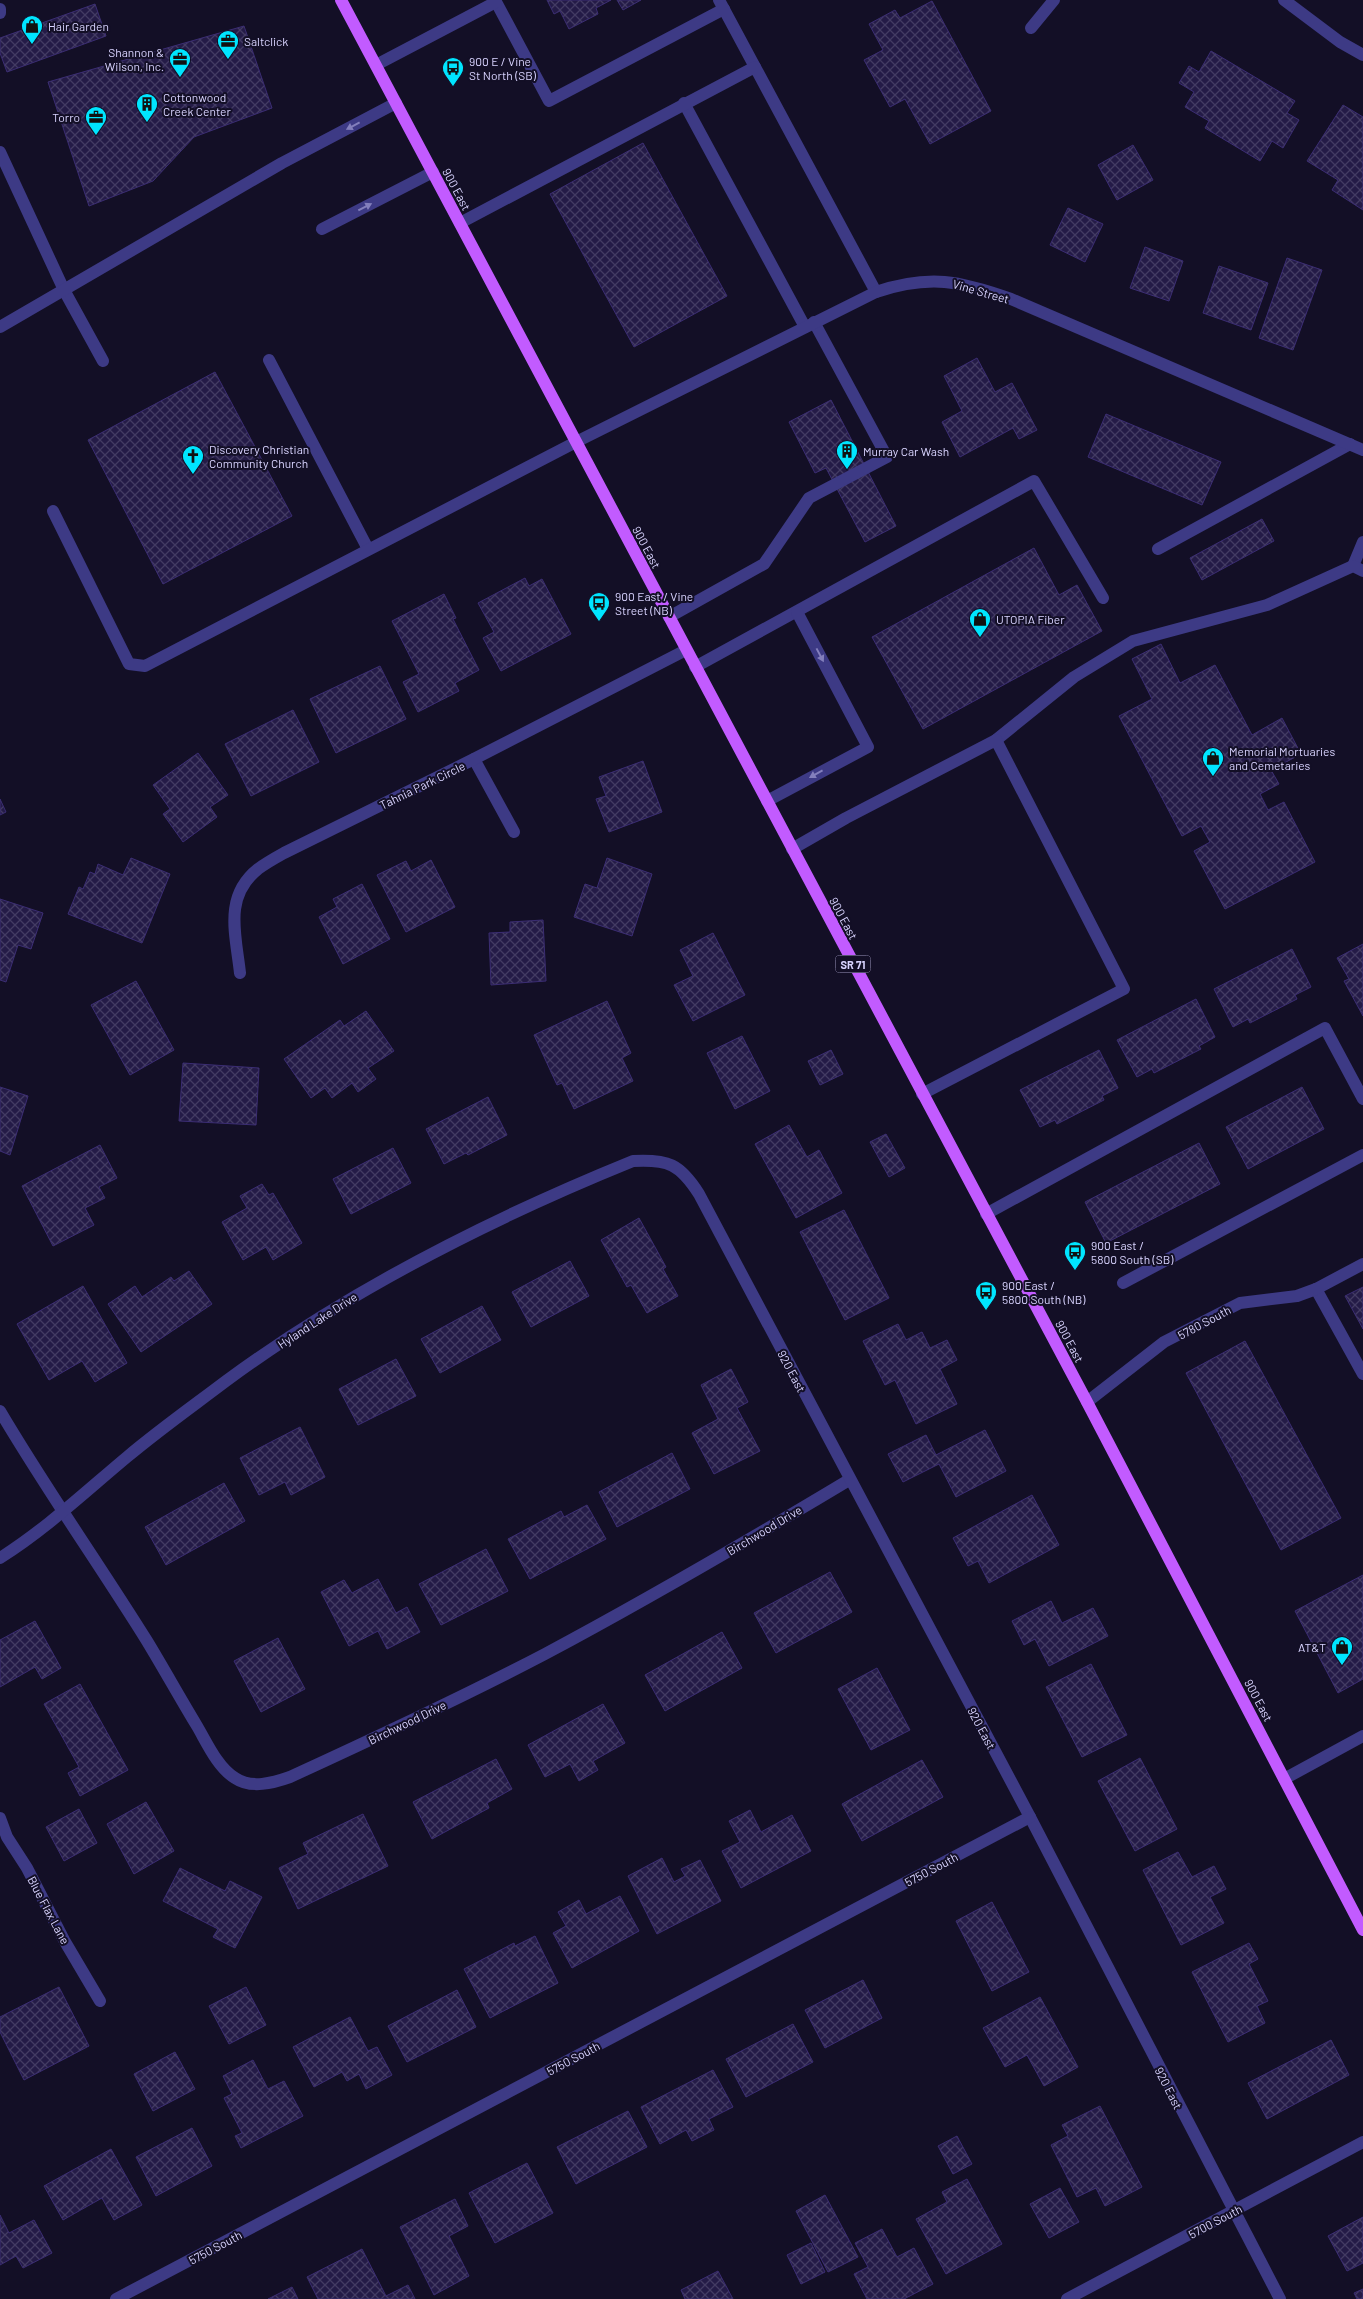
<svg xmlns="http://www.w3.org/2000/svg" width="1363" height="2299" font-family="Barlow,sans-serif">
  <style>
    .building { fill: url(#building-cross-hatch); stroke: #3b2d73 }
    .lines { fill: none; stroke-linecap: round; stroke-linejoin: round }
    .service { stroke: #3d3a85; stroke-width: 12 }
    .minor { stroke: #3d3a85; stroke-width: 12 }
    .tertiary { stroke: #3d3a85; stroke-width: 12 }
    .primary { stroke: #c25bff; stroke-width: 12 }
    .oneway { fill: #837fbc }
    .labels { text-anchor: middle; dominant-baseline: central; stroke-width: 4; stroke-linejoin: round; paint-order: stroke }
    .shield { fill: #130f26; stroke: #9e99be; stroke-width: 1 }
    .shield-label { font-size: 11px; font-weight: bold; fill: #d9d4ff }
    .poi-label { font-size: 12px; fill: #d9d4ff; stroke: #130f26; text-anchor: start }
    .street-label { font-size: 12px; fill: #d9d4ff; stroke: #130f26 }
  </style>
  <defs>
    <pattern id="building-cross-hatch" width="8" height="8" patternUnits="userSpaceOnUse" patternTransform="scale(1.25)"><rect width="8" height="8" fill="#241b47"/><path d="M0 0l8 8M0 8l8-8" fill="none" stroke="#433b63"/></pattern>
  </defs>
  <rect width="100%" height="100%" fill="#130f26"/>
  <g class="building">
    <polygon points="547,0 611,0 596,8 598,14 569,29 560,11 554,14"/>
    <polygon points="617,0 641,0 623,10"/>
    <polygon points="932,1 991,111 930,144 905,99 890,107 864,60 883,50 869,24 895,10 900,18"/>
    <polygon points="95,4 106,36 7,72 0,53 0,38"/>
    <polygon points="244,26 272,108 194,137 153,181 89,206 48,82"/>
    <polygon points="1211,51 1295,101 1287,113 1299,120 1283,148 1272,141 1260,161 1205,128 1209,121 1185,107 1194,92 1179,83 1189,66 1199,72"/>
    <polygon points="1343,105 1363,117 1363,210 1332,190 1338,180 1307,161"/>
    <polygon points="643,143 727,296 634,347 550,194"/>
    <polygon points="1133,145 1153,180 1117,200 1098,165"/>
    <polygon points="1068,208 1103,224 1085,262 1050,245"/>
    <polygon points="1145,247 1183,261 1169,301 1130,288"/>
    <polygon points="1287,258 1322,270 1293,350 1259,338"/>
    <polygon points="1219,266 1268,283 1251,330 1203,313"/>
    <polygon points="977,358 995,392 1012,383 1037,430 1019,439 1013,428 960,457 942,422 962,411 944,376"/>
    <polygon points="215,372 292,516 163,584 88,440"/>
    <polygon points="831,400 896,526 865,542 826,468 815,473 789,422"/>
    <polygon points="1106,414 1221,462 1202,505 1088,457"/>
    <polygon points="1262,519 1274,541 1202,580 1190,558"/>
    <polygon points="1034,548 1059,595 1077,585 1102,631 923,729 872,637"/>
    <polygon points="525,578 529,586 542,579 571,634 501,671 483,638 494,632 478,603"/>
    <polygon points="444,594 456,618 453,619 479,670 455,683 459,691 418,712 403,682 419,674 392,621"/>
    <polygon points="1161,644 1180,683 1215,665 1252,735 1282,718 1301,754 1271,770 1279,784 1260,794 1268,810 1284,802 1315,862 1225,909 1194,851 1210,842 1201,826 1182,836 1119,716 1152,699 1132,659"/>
    <polygon points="380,666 406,719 336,753 310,699"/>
    <polygon points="293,710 319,762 251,796 225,744"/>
    <polygon points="198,753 228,795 210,807 217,817 183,842 163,814 170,809 153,785"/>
    <polygon points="643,761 662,812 609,832 596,799 606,796 599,777"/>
    <polygon points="0,799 6,812 0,815"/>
    <polygon points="131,858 170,874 142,943 68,914 79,887 83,889 90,872 95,874 98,864 123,875"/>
    <polygon points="607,858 652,874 632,936 574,917 585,884 597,888"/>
    <polygon points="431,860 455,907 406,932 377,875 406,861 411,871"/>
    <polygon points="362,884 390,939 343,964 319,917 337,907 333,899"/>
    <polygon points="0,899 43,913 31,949 18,945 6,982 0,980"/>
    <polygon points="543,920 546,981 491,985 489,933 510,932 510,922"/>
    <polygon points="713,933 745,995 693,1021 674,985 693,976 680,950"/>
    <polygon points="1363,944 1363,1016 1344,981 1349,979 1337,958"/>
    <polygon points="1292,949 1311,987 1295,995 1297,999 1250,1023 1248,1019 1233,1027 1214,989"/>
    <polygon points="136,981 174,1050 130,1075 91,1005"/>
    <polygon points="1196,999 1215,1037 1199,1046 1201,1049 1154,1073 1152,1069 1137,1077 1117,1040"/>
    <polygon points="607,1001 631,1053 622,1058 633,1081 574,1109 562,1083 557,1085 534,1035"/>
    <polygon points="366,1011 394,1051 368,1068 376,1079 358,1092 352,1083 332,1098 325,1088 311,1098 284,1059 340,1020 344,1026"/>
    <polygon points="742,1036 770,1091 735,1109 707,1053"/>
    <polygon points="831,1050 843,1074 820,1085 808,1061"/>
    <polygon points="1099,1050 1118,1088 1102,1096 1104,1100 1057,1124 1055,1120 1040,1127 1020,1090"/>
    <polygon points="183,1063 259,1068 256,1125 179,1121"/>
    <polygon points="0,1087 28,1096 10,1155 0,1151"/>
    <polygon points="1302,1087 1324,1129 1248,1169 1226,1127"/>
    <polygon points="488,1097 507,1135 468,1155 466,1153 444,1164 426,1129"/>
    <polygon points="789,1125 807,1157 819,1150 842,1193 796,1218 755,1144"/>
    <polygon points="886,1134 905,1168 889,1177 870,1142"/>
    <polygon points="1199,1143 1220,1184 1106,1243 1085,1202"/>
    <polygon points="100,1145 117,1178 99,1187 105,1198 85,1208 94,1225 53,1246 22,1186"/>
    <polygon points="393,1148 411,1183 351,1214 333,1179"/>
    <polygon points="262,1184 269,1195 273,1193 302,1243 273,1260 266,1247 243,1260 222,1222 247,1208 240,1196"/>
    <polygon points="844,1210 889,1298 845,1320 800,1232"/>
    <polygon points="639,1218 666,1267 663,1269 678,1296 647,1313 631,1285 627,1287 601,1240"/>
    <polygon points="570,1261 589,1296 531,1327 512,1292"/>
    <polygon points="189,1271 212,1304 141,1352 108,1304 135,1286 142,1297 171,1277 174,1281"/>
    <polygon points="83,1286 127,1363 95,1382 82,1361 49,1380 17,1324"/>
    <polygon points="1363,1287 1363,1329 1345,1296"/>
    <polygon points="482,1306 501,1340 440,1373 421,1339"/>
    <polygon points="898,1324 906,1340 922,1332 930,1348 947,1340 957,1360 940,1369 957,1404 916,1424 895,1380 885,1385 863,1341"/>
    <polygon points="1245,1341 1341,1518 1281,1550 1186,1373"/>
    <polygon points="396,1359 416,1396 358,1425 339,1389"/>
    <polygon points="731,1369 748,1402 737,1408 760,1451 714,1474 692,1433 718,1419 701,1385"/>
    <polygon points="300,1427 325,1477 291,1495 285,1482 259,1495 240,1458"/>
    <polygon points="985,1430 1006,1471 956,1497 939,1464 903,1482 888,1454 926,1435 936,1455"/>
    <polygon points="672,1453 690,1489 617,1527 599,1492"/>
    <polygon points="224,1483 245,1521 166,1565 145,1527"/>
    <polygon points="1032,1495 1059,1545 989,1583 978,1561 968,1566 953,1538"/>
    <polygon points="587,1505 606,1539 530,1579 508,1539 561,1511 564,1517"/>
    <polygon points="486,1549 508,1591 441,1625 419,1584"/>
    <polygon points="830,1572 852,1612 776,1653 754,1613"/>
    <polygon points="1363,1575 1363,1679 1338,1693 1295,1611"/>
    <polygon points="378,1579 396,1613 407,1607 420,1632 387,1649 378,1631 349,1646 321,1592 344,1580 352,1593"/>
    <polygon points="1051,1601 1062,1623 1093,1608 1108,1636 1049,1666 1035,1639 1024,1645 1012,1621"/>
    <polygon points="35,1621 61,1668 42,1679 35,1667 0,1687 0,1640"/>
    <polygon points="722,1632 742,1668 665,1711 645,1675"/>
    <polygon points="278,1638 305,1689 261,1712 234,1661"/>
    <polygon points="1091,1664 1127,1735 1082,1757 1046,1687"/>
    <polygon points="877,1668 910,1730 871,1750 838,1689"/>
    <polygon points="80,1684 128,1770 80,1796 68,1773 79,1767 44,1704"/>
    <polygon points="603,1704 625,1743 593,1761 598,1770 579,1781 570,1764 545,1777 528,1745"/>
    <polygon points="1140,1758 1177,1829 1135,1851 1098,1781"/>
    <polygon points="496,1759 512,1789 487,1803 489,1808 432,1839 413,1802"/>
    <polygon points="922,1760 943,1797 862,1841 842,1804"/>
    <polygon points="146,1802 174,1851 134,1874 107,1824"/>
    <polygon points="79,1809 97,1843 64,1861 46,1827"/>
    <polygon points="750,1810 761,1832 792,1815 811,1851 741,1888 722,1851 740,1842 729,1821"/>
    <polygon points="363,1814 388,1866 298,1909 279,1868 308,1854 303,1843"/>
    <polygon points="1178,1852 1192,1877 1214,1866 1226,1889 1210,1897 1224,1923 1181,1945 1143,1870"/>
    <polygon points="662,1858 674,1882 685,1876 681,1869 700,1860 721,1901 657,1934 628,1876"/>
    <polygon points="180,1868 225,1891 230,1881 262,1897 235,1948 213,1937 218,1929 163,1901"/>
    <polygon points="620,1896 639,1931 572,1968 553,1933 566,1926 558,1912 579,1900 586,1914"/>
    <polygon points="992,1902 1029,1972 992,1991 956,1921"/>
    <polygon points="535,1936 558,1983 490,2018 464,1969 514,1943 515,1946"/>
    <polygon points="1249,1943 1258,1959 1249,1964 1268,2001 1257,2006 1265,2023 1228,2042 1192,1972"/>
    <polygon points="863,1980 882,2018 825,2048 805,2010"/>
    <polygon points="59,1987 89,2046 24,2080 0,2032 0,2017"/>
    <polygon points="246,1987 266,2025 229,2044 209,2006"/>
    <polygon points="457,1990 476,2027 407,2062 388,2026"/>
    <polygon points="1040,1997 1078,2067 1044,2086 1027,2055 1005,2067 983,2028"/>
    <polygon points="350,2017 368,2051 377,2047 392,2075 366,2089 359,2074 347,2081 342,2072 314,2087 293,2047"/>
    <polygon points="793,2024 813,2062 746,2097 726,2059"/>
    <polygon points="1331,2040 1349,2075 1267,2119 1248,2083"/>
    <polygon points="175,2052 195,2089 153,2111 134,2074"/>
    <polygon points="253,2060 268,2089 284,2081 303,2116 241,2148 235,2136 242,2133 224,2098 232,2094 223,2076"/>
    <polygon points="713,2070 733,2107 709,2119 714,2130 692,2141 686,2130 660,2144 641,2107"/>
    <polygon points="1100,2106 1142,2187 1105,2206 1096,2188 1077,2197 1051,2145 1068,2136 1062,2125"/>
    <polygon points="628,2111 647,2147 576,2184 557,2147"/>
    <polygon points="192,2128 212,2166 156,2196 136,2157"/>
    <polygon points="957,2136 972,2164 953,2174 938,2146"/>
    <polygon points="111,2149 142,2205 114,2220 102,2198 63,2220 44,2186"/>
    <polygon points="527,2163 553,2213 495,2243 469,2193"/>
    <polygon points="967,2179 1002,2244 946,2274 916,2219 947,2202 942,2192"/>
    <polygon points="1060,2188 1079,2222 1049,2238 1030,2204"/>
    <polygon points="825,2195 858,2257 828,2272 796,2211"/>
    <polygon points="455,2199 468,2226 449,2236 469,2276 434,2295 400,2227"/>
    <polygon points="0,2215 9,2233 34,2220 52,2253 23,2268 16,2256 0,2265"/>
    <polygon points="1363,2217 1363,2263 1347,2271 1328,2236"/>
    <polygon points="882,2229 897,2257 914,2248 933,2284 904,2299 867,2299 854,2274 868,2267 855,2243"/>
    <polygon points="811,2243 825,2272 801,2284 787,2255"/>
    <polygon points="362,2249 386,2296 408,2285 415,2299 318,2299 307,2277"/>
    <polygon points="718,2271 733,2299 685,2299 681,2290"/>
    <polygon points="292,2287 298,2299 268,2299"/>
    <polygon points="1363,2289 1363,2299 1357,2299 1354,2293"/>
  </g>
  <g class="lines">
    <g class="service">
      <polyline points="495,0 549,101 724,9"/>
      <polyline points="719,0 755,67"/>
      <polyline points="0,9 0,13"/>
      <polyline points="376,65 496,2"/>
      <polyline points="684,103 805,327"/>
      <polyline points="0,152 64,290 103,361"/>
      <polyline points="460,223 755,67 876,292"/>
      <polyline points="322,229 433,172"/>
      <polyline points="0,327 282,163 396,103"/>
      <polyline points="269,360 368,549"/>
      <polyline points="53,511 129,664 145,666 576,442"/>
      <polyline points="1158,549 1350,444"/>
      <polyline points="1353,566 1363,542"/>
      <polyline points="669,617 764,564 809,498 887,457 814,322"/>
      <polyline points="695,667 1034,481 1103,598"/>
      <polyline points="996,740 1074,677 1133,641 1267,605 1353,566 1363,571"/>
      <polyline points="767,801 868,747 797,612"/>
      <polyline points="792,849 846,818 996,740 1124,989 922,1094"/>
      <polyline points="986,1214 1325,1028 1363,1099"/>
      <polyline points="1123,1283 1363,1155"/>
      <polyline points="1316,1289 1363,1374"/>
      <polyline points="1087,1402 1164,1342 1240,1303 1297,1296 1316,1289 1363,1264"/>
      <polyline points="1284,1779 1363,1736"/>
    </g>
    <g class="minor">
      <polyline points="1284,0 1340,42 1363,55"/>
      <polyline points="1031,28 1054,0"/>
      <polyline points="474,759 514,832"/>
      <path d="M240,973C236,935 223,897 258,869C266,863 275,858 284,853L474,759L686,650"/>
      <path d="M0,1411C46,1489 99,1564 147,1641C164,1669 180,1698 197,1726C207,1743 218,1768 235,1778C251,1789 273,1783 290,1777C375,1738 461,1698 545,1654C648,1599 749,1540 849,1480"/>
      <path d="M0,1558C46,1529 85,1492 127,1457C159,1430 193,1406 226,1381C351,1289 490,1219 633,1161C668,1159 680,1164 699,1194L1030,1817L1280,2299"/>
      <polyline points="0,1818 7,1837 27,1868 64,1940 100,2001"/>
      <polyline points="116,2299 1030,1817"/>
      <polyline points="1067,2299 1363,2142"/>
    </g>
    <path class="tertiary" d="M576,442L876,292C930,274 960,281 1011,299L1363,450"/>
    <polyline class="primary" points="341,0 1087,1402 1363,1930"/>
  </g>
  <defs><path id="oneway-solid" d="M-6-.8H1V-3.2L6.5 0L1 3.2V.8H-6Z" transform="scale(1.25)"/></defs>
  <g class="oneway">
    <use href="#oneway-solid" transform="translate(353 126) rotate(152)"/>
    <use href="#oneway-solid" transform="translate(365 207) rotate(-27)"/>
    <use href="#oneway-solid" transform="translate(820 655) rotate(62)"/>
    <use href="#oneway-solid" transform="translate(816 774) rotate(151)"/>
  </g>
  <defs>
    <g id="shop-pin" transform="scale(1.125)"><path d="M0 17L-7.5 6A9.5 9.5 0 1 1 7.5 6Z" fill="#00e5ff" stroke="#130f26"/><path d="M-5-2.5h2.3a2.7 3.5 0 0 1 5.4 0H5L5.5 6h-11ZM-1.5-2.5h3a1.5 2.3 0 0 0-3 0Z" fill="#111"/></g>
    <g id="office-pin" transform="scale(1.125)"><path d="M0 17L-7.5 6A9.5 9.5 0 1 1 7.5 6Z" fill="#00e5ff" stroke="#130f26"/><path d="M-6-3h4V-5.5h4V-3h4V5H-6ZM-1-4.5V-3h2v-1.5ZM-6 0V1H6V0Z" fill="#111"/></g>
    <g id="bus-pin" transform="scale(1.125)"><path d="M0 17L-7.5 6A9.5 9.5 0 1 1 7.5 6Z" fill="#00e5ff" stroke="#130f26"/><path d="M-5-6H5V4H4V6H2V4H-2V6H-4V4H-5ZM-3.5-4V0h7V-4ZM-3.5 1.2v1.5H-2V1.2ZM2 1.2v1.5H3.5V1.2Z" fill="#111"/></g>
    <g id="building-pin" transform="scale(1.125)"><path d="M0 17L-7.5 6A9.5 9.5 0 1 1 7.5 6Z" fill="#00e5ff" stroke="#130f26"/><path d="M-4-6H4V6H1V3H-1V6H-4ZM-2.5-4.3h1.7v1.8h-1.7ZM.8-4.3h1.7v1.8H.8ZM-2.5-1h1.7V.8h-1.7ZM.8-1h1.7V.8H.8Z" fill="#111"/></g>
    <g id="church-pin" transform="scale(1.125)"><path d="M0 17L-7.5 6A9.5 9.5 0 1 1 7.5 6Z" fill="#00e5ff" stroke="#130f26"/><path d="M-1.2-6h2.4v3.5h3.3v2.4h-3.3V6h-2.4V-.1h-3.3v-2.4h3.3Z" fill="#111"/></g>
  </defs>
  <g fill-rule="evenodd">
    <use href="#shop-pin" x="32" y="26"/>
    <use href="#office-pin" x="228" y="41"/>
    <use href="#office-pin" x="180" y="59"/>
    <use href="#bus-pin" x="453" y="68"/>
    <use href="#building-pin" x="147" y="104"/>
    <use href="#office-pin" x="96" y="117"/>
    <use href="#building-pin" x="847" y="451"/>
    <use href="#church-pin" x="193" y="456"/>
    <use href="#bus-pin" x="599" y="603"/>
    <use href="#shop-pin" x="980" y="619"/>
    <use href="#shop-pin" x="1213" y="758"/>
    <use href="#bus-pin" x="1075" y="1252"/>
    <use href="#bus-pin" x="986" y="1292"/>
    <use href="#shop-pin" x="1342" y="1647"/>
  </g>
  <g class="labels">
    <rect class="shield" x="835.5" y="955.5" width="35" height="17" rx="4"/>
    <g class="shield-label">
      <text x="853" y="964">SR 71</text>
    </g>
    <g class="poi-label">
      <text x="48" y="26">Hair Garden</text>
      <text x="244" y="41">Saltclick</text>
      <text x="164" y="52" text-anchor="end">Shannon &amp;<tspan x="164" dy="14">Wilson, Inc.</tspan></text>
      <text x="469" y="61">900 E / Vine<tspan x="469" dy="14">St North (SB)</tspan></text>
      <text x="163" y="97">Cottonwood<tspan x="163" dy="14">Creek Center</tspan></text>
      <text x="80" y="117" text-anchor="end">Torro</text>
      <text x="209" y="449">Discovery Christian<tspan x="209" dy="14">Community Church</tspan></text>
      <text x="863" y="451">Murray Car Wash</text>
      <text x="615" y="596">900 East / Vine<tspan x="615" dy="14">Street (NB)</tspan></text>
      <text x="996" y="619">UTOPIA Fiber</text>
      <text x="1229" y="751">Memorial Mortuaries<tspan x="1229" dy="14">and Cemetaries</tspan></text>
      <text x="1091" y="1245">900 East /<tspan x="1091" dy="14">5800 South (SB)</tspan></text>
      <text x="1002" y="1285">900 East /<tspan x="1002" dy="14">5800 South (NB)</tspan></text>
      <text x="1326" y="1647" text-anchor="end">AT&amp;T</text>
    </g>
    <g class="street-label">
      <text transform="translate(457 189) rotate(62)">900 East</text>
      <text transform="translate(981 291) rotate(16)">Vine Street</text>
      <text transform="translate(647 547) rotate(62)">900 East</text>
      <text transform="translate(422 785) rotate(-26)">Tahnia Park Circle</text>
      <text transform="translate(844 918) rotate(62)">900 East</text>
      <text transform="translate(317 1320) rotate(-33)">Hyland Lake Drive</text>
      <text transform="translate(1204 1322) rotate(-28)">5780 South</text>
      <text transform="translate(1070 1341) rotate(62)">900 East</text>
      <text transform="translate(792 1371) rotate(62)">920 East</text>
      <text transform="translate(764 1530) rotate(-31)">Birchwood Drive</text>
      <text transform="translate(1259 1700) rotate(62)">900 East</text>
      <text transform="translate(407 1722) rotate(-26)">Birchwood Drive</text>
      <text transform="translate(982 1728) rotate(62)">920 East</text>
      <text transform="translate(931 1869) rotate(-28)">5750 South</text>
      <text transform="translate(49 1910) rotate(62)">Blue Flax Lane</text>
      <text transform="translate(573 2058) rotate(-28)">5750 South</text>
      <text transform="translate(1169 2088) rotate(63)">920 East</text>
      <text transform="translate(1215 2221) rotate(-28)">5700 South</text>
      <text transform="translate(215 2247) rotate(-28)">5750 South</text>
    </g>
  </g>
</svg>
